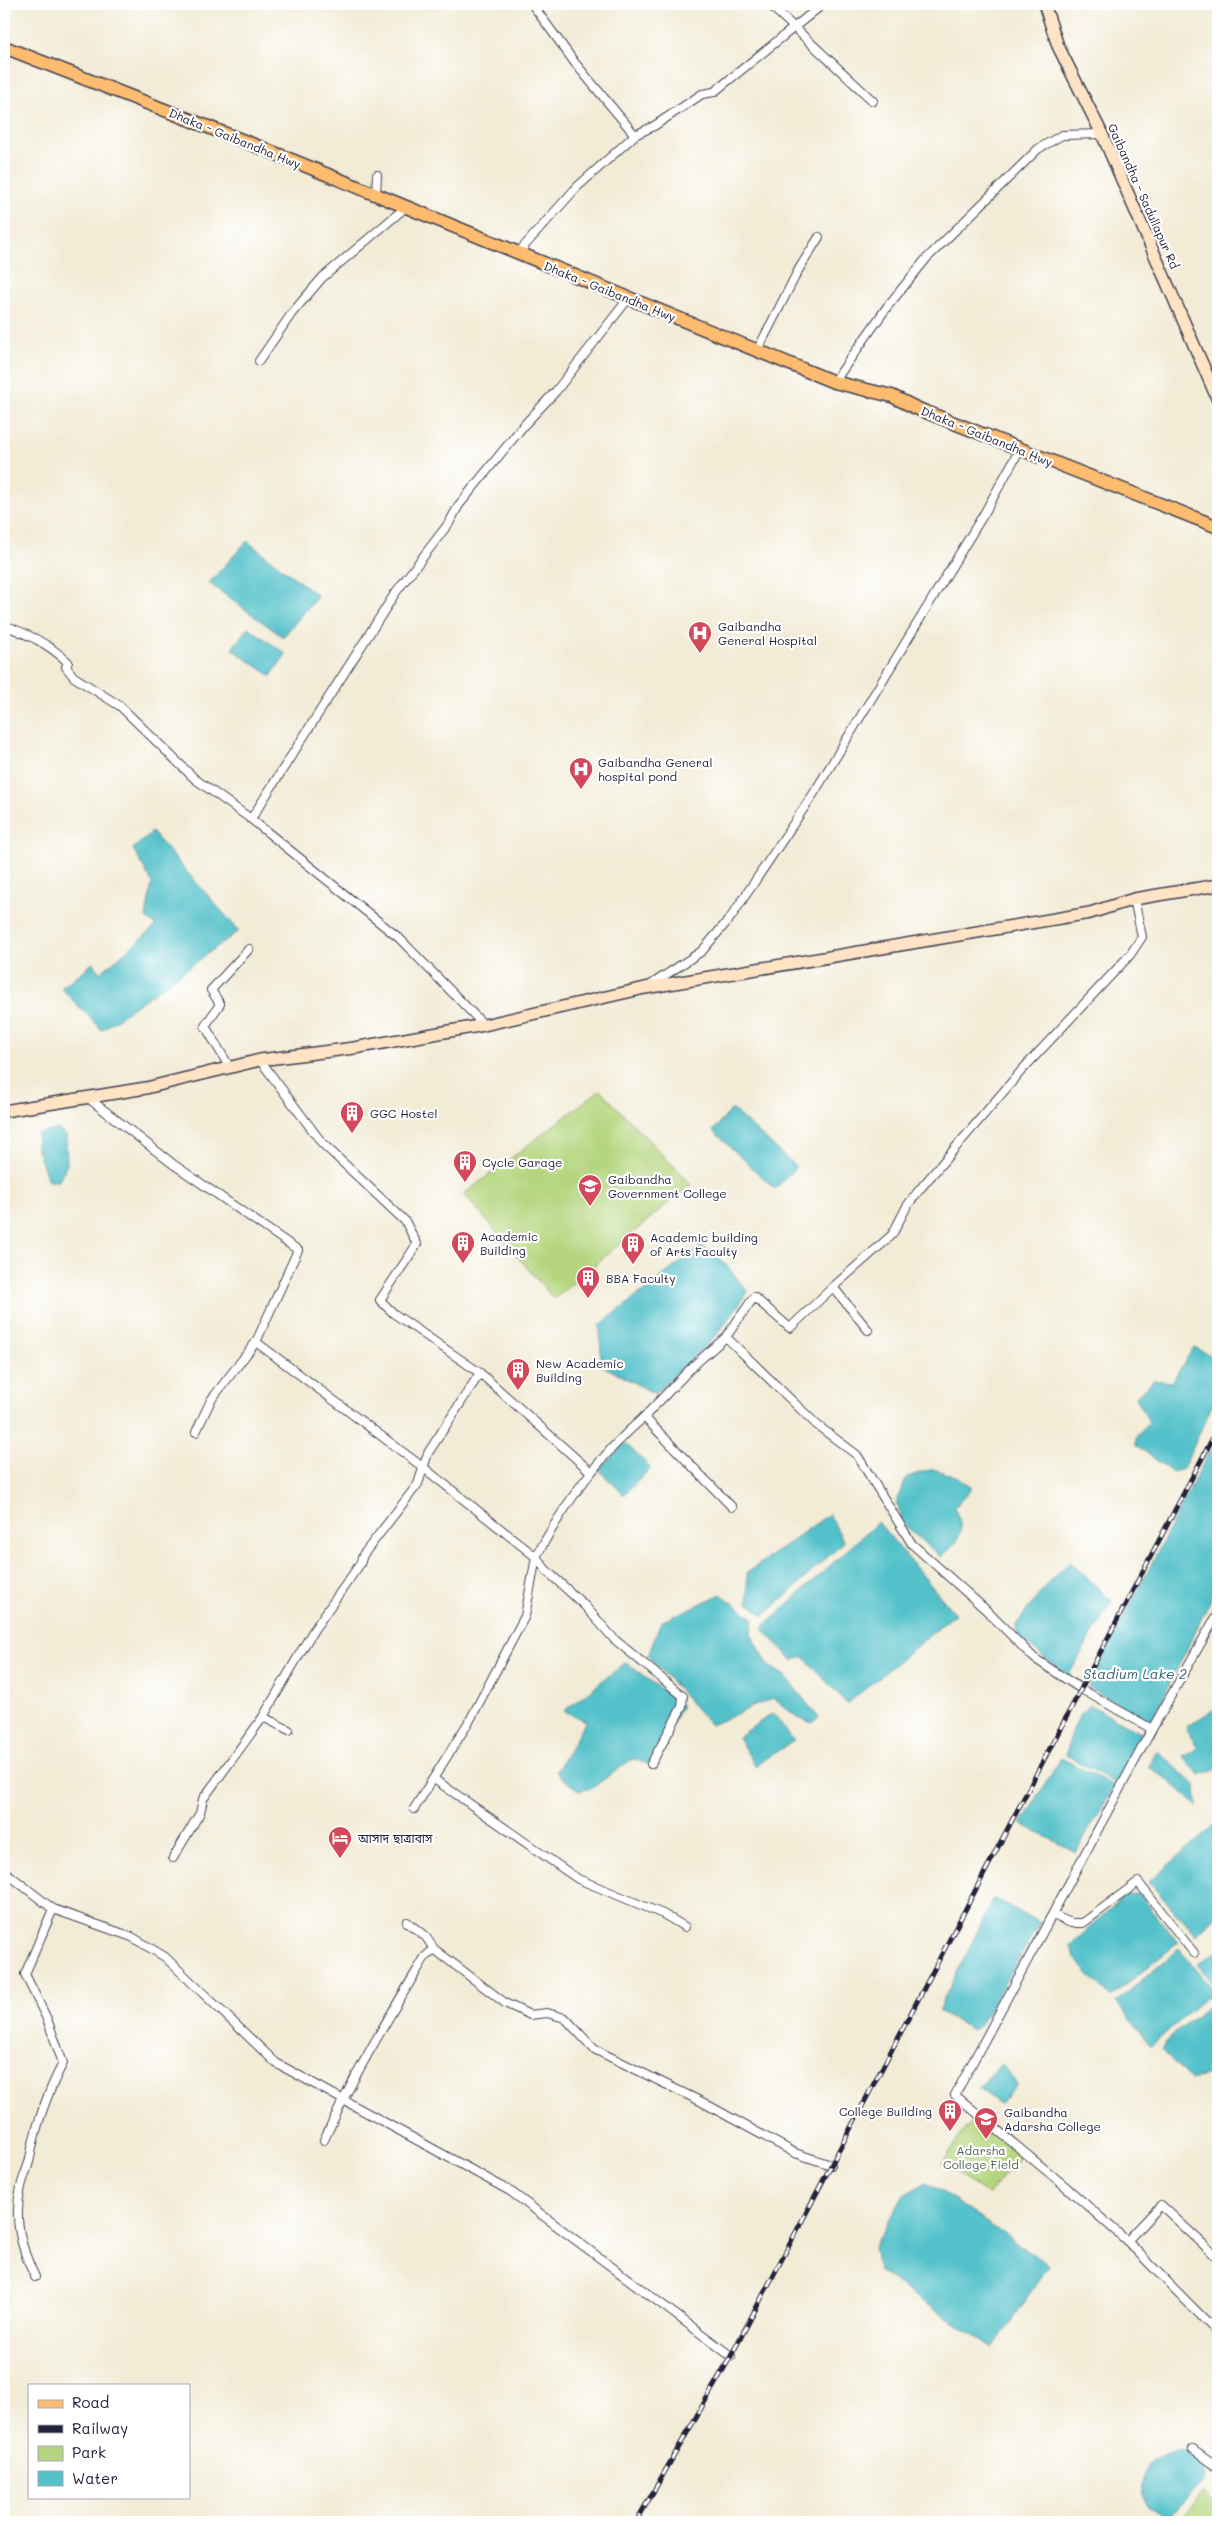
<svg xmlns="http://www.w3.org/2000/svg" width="1222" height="2526" font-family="Mali,'Noto Sans Bengali',sans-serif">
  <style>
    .green { fill: #b4d57d; stroke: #6b7c5c }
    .water { fill: #53c1ca; stroke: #3a7282 }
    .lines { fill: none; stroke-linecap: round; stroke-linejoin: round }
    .street-casing { stroke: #414052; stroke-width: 10 }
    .secondary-casing { stroke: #414052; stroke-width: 14 }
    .primary-casing { stroke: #414052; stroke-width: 15 }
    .street { stroke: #fff; stroke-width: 8 }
    .secondary { stroke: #fee4c5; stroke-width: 11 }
    .primary { stroke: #fdbc6f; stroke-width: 12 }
    .rail-casing { stroke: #22223b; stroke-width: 5 }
    .rail { stroke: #fff; stroke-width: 3; stroke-dasharray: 9; stroke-linecap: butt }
    .labels { text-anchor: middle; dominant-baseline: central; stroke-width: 4.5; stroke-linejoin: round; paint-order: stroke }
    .street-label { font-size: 12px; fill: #22223b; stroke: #fff }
    .poi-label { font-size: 12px; fill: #22223b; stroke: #fff; text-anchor: start }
    .park-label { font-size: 12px; fill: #556152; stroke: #fff }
    .water-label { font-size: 14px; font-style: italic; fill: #366274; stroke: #fff }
  </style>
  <rect width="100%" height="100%" fill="#fff"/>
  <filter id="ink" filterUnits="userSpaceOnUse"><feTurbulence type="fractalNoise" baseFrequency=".02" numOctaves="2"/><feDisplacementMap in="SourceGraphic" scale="10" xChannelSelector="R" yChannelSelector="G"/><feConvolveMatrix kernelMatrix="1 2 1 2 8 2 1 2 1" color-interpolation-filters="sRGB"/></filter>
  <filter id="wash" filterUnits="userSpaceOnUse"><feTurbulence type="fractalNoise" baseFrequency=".0096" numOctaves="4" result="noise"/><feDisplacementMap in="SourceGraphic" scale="20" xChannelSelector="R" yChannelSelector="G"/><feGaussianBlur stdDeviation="1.12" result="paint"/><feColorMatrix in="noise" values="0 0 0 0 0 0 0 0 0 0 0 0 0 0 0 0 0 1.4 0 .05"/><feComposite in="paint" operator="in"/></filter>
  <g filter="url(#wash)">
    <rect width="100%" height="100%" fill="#f2ebd5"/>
    <g class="green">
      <polygon points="600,1090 691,1184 554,1299 464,1194"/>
      <polygon points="975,2115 1022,2153 988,2195 942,2163"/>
      <polygon points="1202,2493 1218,2505 1218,2522 1180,2522"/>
    </g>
    <g class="water">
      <polygon points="247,541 318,596 283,637 209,583"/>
      <polygon points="248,627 286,654 271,676 232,649"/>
      <polygon points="152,832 239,931 102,1030 61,988 93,963 100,973 156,926 146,918 152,882 133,849"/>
      <polygon points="732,1109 796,1167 775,1189 713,1131"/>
      <polygon points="58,1129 66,1136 67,1164 59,1181 48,1181 37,1149 37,1134"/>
      <polygon points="701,1246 722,1260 748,1292 717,1335 655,1394 601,1365 600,1325"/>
      <polygon points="1194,1347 1218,1359 1218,1392 1183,1469 1172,1472 1136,1445 1136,1437 1149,1422 1136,1397 1154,1380 1172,1382"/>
      <polygon points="625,1443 651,1468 624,1495 599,1470"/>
      <polygon points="1210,1450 1218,1455 1218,1573 1210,1601 1151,1723 1088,1687"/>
      <path d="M933,1469L958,1477L972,1488L955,1507C966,1533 960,1540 941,1557L901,1523L897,1499L907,1477Z"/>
      <polygon points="829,1514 844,1542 765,1615 748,1603 747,1573"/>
      <polygon points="878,1522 955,1614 847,1704 803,1656 793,1661 762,1628"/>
      <polygon points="1070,1562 1112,1601 1068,1676 1017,1636 1016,1625 1047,1584"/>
      <polygon points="721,1594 754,1619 751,1633 769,1666 785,1676 819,1718 812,1723 798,1718 773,1698 711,1725 648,1656 661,1622"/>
      <polygon points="626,1662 682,1706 648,1764 632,1759 592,1788 578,1791 556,1772 586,1721 564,1711"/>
      <path d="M1090,1705L1148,1737L1119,1785L1066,1755C1071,1735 1074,1718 1090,1705Z"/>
      <polygon points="1216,1708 1218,1709 1218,1768 1200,1775 1183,1757 1198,1748 1186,1727"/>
      <polygon points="773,1713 794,1741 755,1766 738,1737"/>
      <polygon points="1157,1750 1196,1786 1197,1806 1168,1780 1148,1766"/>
      <polygon points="1061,1758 1115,1786 1076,1852 1021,1824"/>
      <polygon points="1218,1822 1218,1915 1196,1935 1149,1882"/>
      <polygon points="1139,1893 1178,1943 1110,1997 1074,1958 1071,1945 1124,1896"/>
      <polygon points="994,1898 1040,1923 979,2026 973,2030 938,2011"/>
      <polygon points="1179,1949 1214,1990 1151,2046 1116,2002"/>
      <polygon points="1218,1950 1218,1989 1198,1964"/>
      <polygon points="1217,1999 1218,2071 1191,2080 1162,2050 1168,2039"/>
      <polygon points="1001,2064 1017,2084 1000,2104 978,2088"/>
      <polygon points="927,2182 1049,2265 993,2348 878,2271 874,2247 904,2195"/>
      <path d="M1183,2450C1200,2457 1206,2459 1206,2479L1167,2518L1146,2505C1136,2471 1148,2453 1183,2450Z"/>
    </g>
  </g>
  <g filter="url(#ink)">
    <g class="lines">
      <g class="street-casing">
        <g id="street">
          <polyline points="532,4 575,63 635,135"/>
          <polyline points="769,4 873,101"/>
          <polyline points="376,195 377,175"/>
          <polyline points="518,253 576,188 635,135 654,126 702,94 714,92 823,4"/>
          <polyline points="757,351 799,269 819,237"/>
          <polyline points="259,361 292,313 322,278 406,207"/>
          <polyline points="834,382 887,307 926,259 1038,149 1062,135 1102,134"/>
          <path d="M4,625C31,636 46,642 68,662L66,667L74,677L120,706L195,779L251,819L399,938L484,1025"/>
          <polyline points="251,819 396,592 449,523 459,505 524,425 556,391 628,299"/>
          <polyline points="649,986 702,951 731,917 814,793 985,512 1020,449"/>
          <polyline points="260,1060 322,1143 405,1221 417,1244 380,1300 393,1313 480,1373 590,1471"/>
          <polyline points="230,1068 205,1026 220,1004 211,990 249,949"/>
          <polyline points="87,1097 173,1164 298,1250 256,1342 211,1400 196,1432"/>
          <polyline points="868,1330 833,1287 892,1235 907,1206 920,1189 1022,1070 1130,955 1142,937 1134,899"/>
          <polyline points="726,1337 817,1425 857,1455 912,1544 985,1609 1034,1658 1081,1689 1152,1729"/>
          <polyline points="256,1342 424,1468 536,1557 525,1616 470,1720 414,1809"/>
          <polyline points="644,1417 694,1365 726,1337 754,1297 790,1328 833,1287"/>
          <polyline points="1218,1613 1152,1729 955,2095 1065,2186 1127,2241 1218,2333"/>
          <polyline points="263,1717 289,1730"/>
          <path d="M651,1764L682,1707L683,1696L614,1639L585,1606L546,1570L536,1557C565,1503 598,1457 644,1417L732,1507"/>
          <polyline points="434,1779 578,1879 663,1914 685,1927"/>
          <polyline points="173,1858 200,1813 203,1799 263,1717 313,1631 360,1564 363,1555 418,1484 428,1453 480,1373"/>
          <polyline points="4,1871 53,1909 132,1937 165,1957 276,2063 510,2191 731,2356"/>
          <polyline points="1053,1915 1071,1923 1083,1923 1138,1882 1194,1953"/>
          <polyline points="407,1922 426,1937 434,1949 505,2003 530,2015 547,2013 565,2018 594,2049 702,2102 795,2153 831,2165"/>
          <path d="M324,2140C353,2076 389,2017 425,1957L434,1949"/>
          <polyline points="1127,2241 1161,2205 1218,2258"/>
          <path d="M35,2277C21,2248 13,2219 21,2187C23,2177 28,2168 30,2158C36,2124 47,2094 63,2063L47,2019L25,1974L53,1909"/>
          <polyline points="1193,2449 1218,2467"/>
        </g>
      </g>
      <g class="secondary-casing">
        <g id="secondary">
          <polyline points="1044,4 1058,46 1102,134 1218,400"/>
          <polyline points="4,1111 146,1088 260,1060 354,1048 484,1025 645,988 1090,913 1134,899 1218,885"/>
        </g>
      </g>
      <g class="primary-casing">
        <polyline id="primary" points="4,47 272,152 834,382 892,396 916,408 1218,527"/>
      </g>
      <use href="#street" class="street"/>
      <use href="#secondary" class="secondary"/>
      <use href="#primary" class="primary"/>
      <g class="rail-casing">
        <polyline id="rail" points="636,2522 731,2356 1218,1428"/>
      </g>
      <use href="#rail" class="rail"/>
    </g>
  </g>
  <defs>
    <g id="hospital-pin" transform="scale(1.25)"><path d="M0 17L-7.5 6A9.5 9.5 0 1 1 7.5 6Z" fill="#d1495b" stroke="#fff"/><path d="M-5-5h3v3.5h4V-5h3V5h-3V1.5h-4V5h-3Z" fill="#fff"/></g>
    <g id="building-pin" transform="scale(1.25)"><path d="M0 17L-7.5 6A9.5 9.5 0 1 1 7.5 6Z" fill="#d1495b" stroke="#fff"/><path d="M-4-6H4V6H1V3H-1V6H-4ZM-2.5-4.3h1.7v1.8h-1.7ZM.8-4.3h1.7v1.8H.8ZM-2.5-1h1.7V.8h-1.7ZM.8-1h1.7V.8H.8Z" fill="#fff"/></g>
    <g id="university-pin" transform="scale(1.25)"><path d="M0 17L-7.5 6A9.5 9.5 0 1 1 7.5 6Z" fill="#d1495b" stroke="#fff"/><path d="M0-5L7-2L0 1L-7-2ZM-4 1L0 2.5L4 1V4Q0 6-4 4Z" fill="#fff"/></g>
    <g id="hotel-pin" transform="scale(1.25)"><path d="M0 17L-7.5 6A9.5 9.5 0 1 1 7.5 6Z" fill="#d1495b" stroke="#fff"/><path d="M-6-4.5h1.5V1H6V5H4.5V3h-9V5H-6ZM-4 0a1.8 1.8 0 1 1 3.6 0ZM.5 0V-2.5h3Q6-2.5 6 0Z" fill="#fff"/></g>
  </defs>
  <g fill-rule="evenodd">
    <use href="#hospital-pin" x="700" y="633"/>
    <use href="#hospital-pin" x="581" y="769"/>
    <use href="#building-pin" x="352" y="1113"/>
    <use href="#building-pin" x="465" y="1162"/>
    <use href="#university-pin" x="590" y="1186"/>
    <use href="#building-pin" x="463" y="1243"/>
    <use href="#building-pin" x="633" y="1244"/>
    <use href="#building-pin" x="588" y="1278"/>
    <use href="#building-pin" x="518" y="1370"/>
    <use href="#hotel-pin" x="340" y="1838"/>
    <use href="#building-pin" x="950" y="2111"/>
    <use href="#university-pin" x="986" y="2119"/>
  </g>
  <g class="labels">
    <g class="street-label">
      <text transform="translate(235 138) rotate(22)">Dhaka - Gaibandha Hwy</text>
      <text transform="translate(1144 196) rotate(66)">Gaibandha - Sadullapur Rd</text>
      <text transform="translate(610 291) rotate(22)">Dhaka - Gaibandha Hwy</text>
      <text transform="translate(987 436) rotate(22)">Dhaka - Gaibandha Hwy</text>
    </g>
    <g class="poi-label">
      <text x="718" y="626">Gaibandha<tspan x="718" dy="14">General Hospital</tspan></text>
      <text x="598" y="762">Gaibandha General<tspan x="598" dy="14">hospital pond</tspan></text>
      <text x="370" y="1113">GGC Hostel</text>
      <text x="482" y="1162">Cycle Garage</text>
      <text x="608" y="1179">Gaibandha<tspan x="608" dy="14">Government College</tspan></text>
      <text x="480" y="1236">Academic<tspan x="480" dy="14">Building</tspan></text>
      <text x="650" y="1237">Academic building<tspan x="650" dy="14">of Arts Faculty</tspan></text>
      <text x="606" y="1278">BBA Faculty</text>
      <text x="536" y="1363">New Academic<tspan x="536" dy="14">Building</tspan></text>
      <text x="358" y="1838">আসাদ ছাত্রাবাস</text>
      <text x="932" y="2111" text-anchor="end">College Building</text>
      <text x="1004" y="2112">Gaibandha<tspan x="1004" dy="14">Adarsha College</tspan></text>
    </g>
    <g class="park-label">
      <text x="981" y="2150">Adarsha<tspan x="981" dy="14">College Field</tspan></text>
    </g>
    <g class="water-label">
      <text x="1135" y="1673">Stadium Lake 2</text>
    </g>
  </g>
  <rect width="1222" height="2526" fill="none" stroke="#fff" stroke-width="20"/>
  <rect x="28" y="2384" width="162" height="115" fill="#ffffff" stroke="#a7a7b1"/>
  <rect x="38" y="2400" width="25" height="8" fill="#fdbc6f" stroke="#a7a7b1"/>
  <text x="72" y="2408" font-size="15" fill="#22223b">Road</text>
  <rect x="38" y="2425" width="25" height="8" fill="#22223b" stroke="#a7a7b1"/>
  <text x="72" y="2434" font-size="15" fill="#22223b">Railway</text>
  <rect x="38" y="2446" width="25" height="15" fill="#b4d57d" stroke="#a7a7b1"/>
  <text x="72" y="2458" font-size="15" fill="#22223b">Park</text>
  <rect x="38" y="2471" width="25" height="15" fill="#53c1ca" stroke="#a7a7b1"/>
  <text x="72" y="2484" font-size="15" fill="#22223b">Water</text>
</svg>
